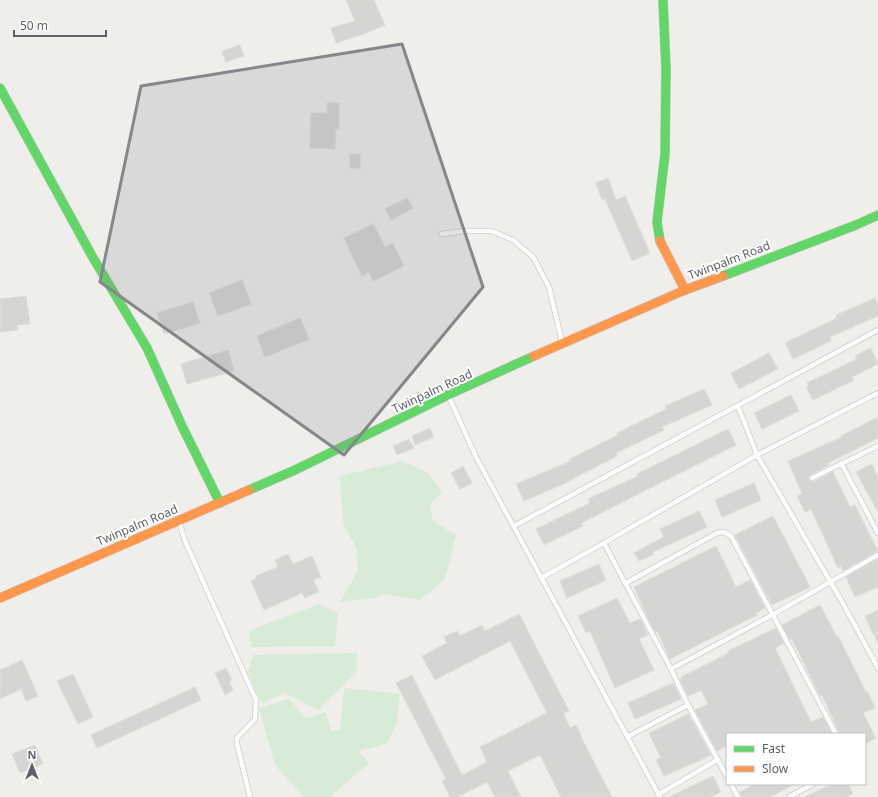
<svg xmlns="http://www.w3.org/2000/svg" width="878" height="797" font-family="'Noto Sans',sans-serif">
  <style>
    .green { fill: #d8ebd6 }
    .building { fill: #d6d5d3; stroke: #deddd9 }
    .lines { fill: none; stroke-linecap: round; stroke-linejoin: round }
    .lane-casing { stroke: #cbcccc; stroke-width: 6 }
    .fast-casing { stroke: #cacacb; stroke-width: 10 }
    .slow-casing { stroke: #cacacb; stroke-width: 10 }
    .lane { stroke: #fdfcfc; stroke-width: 4.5 }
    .fast { stroke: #63d668; stroke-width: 9 }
    .slow { stroke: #ff974d; stroke-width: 9 }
    .marked { fill: #84888a; fill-opacity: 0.2; stroke: #84888a; stroke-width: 3; stroke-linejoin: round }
    .labels { text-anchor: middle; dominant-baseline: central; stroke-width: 4; stroke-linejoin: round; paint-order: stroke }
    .street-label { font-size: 12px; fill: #5f6368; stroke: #fff }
  </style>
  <rect width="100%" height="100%" fill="#efeeea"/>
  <g class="green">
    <polygon points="403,461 427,472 442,492 430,504 433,521 456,535 445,579 420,600 384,594 373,598 340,602 358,571 356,547 343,524 340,476"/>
    <polygon points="319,604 338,613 335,646 252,647 249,631"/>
    <polygon points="357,653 357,672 318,710 285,693 262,703 248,673 253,655"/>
    <polygon points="344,688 400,694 397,722 387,744 358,751 369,763 330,797 304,797 275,765 259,708 289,699 306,718 326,712 331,731 340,729"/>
  </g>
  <g class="building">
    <polygon points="346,0 374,0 385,25 364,34 336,43 331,28 355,21"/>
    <polygon points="240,45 244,56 226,62 222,51"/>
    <polygon points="327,103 339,103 339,129 336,129 335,149 310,148 311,113 327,113"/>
    <rect x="350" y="154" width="10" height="14"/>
    <polygon points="608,178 616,200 625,196 650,253 632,261 605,199 602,200 596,183"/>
    <polygon points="407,198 413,208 391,220 385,209"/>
    <polygon points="373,224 385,247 393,243 404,266 373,281 369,272 362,276 344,238"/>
    <polygon points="242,280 251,304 218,316 209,293"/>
    <polygon points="26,296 30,324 17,325 18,330 0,332 0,299"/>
    <polygon points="875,298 878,304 878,316 830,337 831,341 793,359 785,343 837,318 836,315"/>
    <polygon points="193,302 200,323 164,334 157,313"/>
    <polygon points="300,318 309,339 265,357 257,336"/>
    <polygon points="871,348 878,364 852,377 854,380 813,400 806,387 809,386 807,383 857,359 855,356"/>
    <polygon points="228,350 234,371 187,384 181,364"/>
    <polygon points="769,353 778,369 739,389 731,373"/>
    <polygon points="704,389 712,405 662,427 664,430 616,453 617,456 563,484 524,501 516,484 571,461 570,459 618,435 617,433 666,409 665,406"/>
    <polygon points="791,395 799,411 762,429 754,413"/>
    <polygon points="878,417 878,438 828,463 829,465 810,475 808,477 810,481 813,482 833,472 850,507 855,505 878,551 843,571 841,566 838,568 811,509 805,512 797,496 802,494 788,461 842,437 841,436"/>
    <polygon points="430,428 434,437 415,445 412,436"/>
    <polygon points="728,429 736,445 581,523 583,526 544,545 536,529 590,503 588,499 638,476 637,474"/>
    <polygon points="409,439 414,448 397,455 393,446"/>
    <polygon points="872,464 878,477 878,512 856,472"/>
    <polygon points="463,466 472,483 460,489 451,473"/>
    <polygon points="754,483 761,500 722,517 715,500"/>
    <polygon points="699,511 707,527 653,552 654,554 639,561 634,553 664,537 660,529"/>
    <polygon points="773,516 810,587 772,605 735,535"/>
    <polygon points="716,546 736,587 750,580 765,608 756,613 757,615 670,659 657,631 655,632 647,616 634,587"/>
    <polygon points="288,554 293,564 312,556 321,577 313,580 319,591 305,598 302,593 264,610 251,581 257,578 256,576 278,567 275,560"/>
    <polygon points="878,559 878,587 855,597 846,577"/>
    <polygon points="599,564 606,580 567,598 560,581"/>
    <polygon points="617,598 630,623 640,619 648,635 639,639 654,670 615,688 590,631 586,633 578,616"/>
    <polygon points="820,605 837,637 838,636 866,692 868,692 875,708 863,713 876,738 865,744 865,734 840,734 822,695 820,696 792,639 790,640 782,625"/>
    <polygon points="878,610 878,644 865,616"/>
    <polygon points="519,614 569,711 563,713 570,728 576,725 581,735 580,735 612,797 561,797 540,755 508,771 521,797 495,797 487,782 457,797 450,797 442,781 446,779 396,683 412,675 462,775 487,762 480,747 547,713 510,641 435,680 422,656 447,643 444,637 457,631 460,636 482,625 485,631"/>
    <polygon points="776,628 784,643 775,648 811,722 823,717 832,734 727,734 727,746 717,751 695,710 708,704 701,690 688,696 680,680 682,679 681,677 729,653 728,651"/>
    <polygon points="22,660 38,696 26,701 21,689 0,699 0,670"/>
    <polygon points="226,668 232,680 229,681 233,690 225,695 215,673"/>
    <polygon points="73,674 93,717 78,724 57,681"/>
    <polygon points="673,683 681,699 635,719 628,703"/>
    <polygon points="195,687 201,700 97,748 91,735"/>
    <polygon points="688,714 711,755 703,759 664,776 656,760 661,758 649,733"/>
    <polygon points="35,745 43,764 20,773 12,754"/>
    <polygon points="713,776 721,792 710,797 669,797"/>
    <polygon points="755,784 795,784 770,797 742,797 740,792"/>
    <polygon points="832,784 848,784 853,794 846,797 805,797"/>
  </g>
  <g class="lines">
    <g class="lane-casing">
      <g id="lane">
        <polyline points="441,234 466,231 492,231 513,240 533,257 549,287 562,342"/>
        <polyline points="449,397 476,457 660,797"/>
        <polyline points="738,406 757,455 841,600 878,668"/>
        <polyline points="841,463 878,533"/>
        <polyline points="812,478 878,446"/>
        <polyline points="179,521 185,541 256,700 255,719 237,738 237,744 250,797"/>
        <polyline points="514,526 878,330"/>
        <polyline points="604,543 671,669 688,705 727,777"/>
        <polyline points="541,578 604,543 757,455 878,393"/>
        <polyline points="626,583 717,533 724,532 731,536 836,734"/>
        <polyline points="671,669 772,615 878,555"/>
        <polyline points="627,737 688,705"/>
        <polyline points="731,784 738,797"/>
        <polyline points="659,794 717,760"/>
        <polyline points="789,797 813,784"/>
      </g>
    </g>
    <g class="fast-casing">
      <g id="fast">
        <polyline points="0,88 92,256 147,348 182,426 220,503"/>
        <polyline points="660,241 657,222 665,154 666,69 663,0"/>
        <polyline points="723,276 856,225 878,215"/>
        <polyline points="249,490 295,470 448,395 534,356"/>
      </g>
    </g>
    <g class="slow-casing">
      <g id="slow">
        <polyline points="660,241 685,290"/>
        <polyline points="534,356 685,290 723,276"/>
        <polyline points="0,598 249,490"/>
      </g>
    </g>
    <use href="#lane" class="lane"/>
    <use href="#fast" class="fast"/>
    <use href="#slow" class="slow"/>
  </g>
  <path class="marked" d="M402,44L483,287L344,455L100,282L141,86Z"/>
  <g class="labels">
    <g class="street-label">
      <text transform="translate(729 260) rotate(-21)">Twinpalm Road</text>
      <text transform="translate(432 391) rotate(-25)">Twinpalm Road</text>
      <text transform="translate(137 525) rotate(-23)">Twinpalm Road</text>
    </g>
  </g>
  <rect x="726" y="733" width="140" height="52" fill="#ffffff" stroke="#bfc1c3"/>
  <rect x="734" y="746" width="20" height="6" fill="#63d668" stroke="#bfc1c3"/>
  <text x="762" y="753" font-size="12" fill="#5f6368">Fast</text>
  <rect x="734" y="766" width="20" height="6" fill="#ff974d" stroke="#bfc1c3"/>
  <text x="762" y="773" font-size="12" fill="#5f6368">Slow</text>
  <g transform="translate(32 765)" stroke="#ffffff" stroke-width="3" paint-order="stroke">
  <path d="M0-3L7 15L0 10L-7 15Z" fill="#5f6368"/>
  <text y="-6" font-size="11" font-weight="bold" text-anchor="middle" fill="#5f6368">N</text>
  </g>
  <path d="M14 30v6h92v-6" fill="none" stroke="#5f6368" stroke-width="2"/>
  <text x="20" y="30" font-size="12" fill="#5f6368" stroke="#ffffff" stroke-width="3" paint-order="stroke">50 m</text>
</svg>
